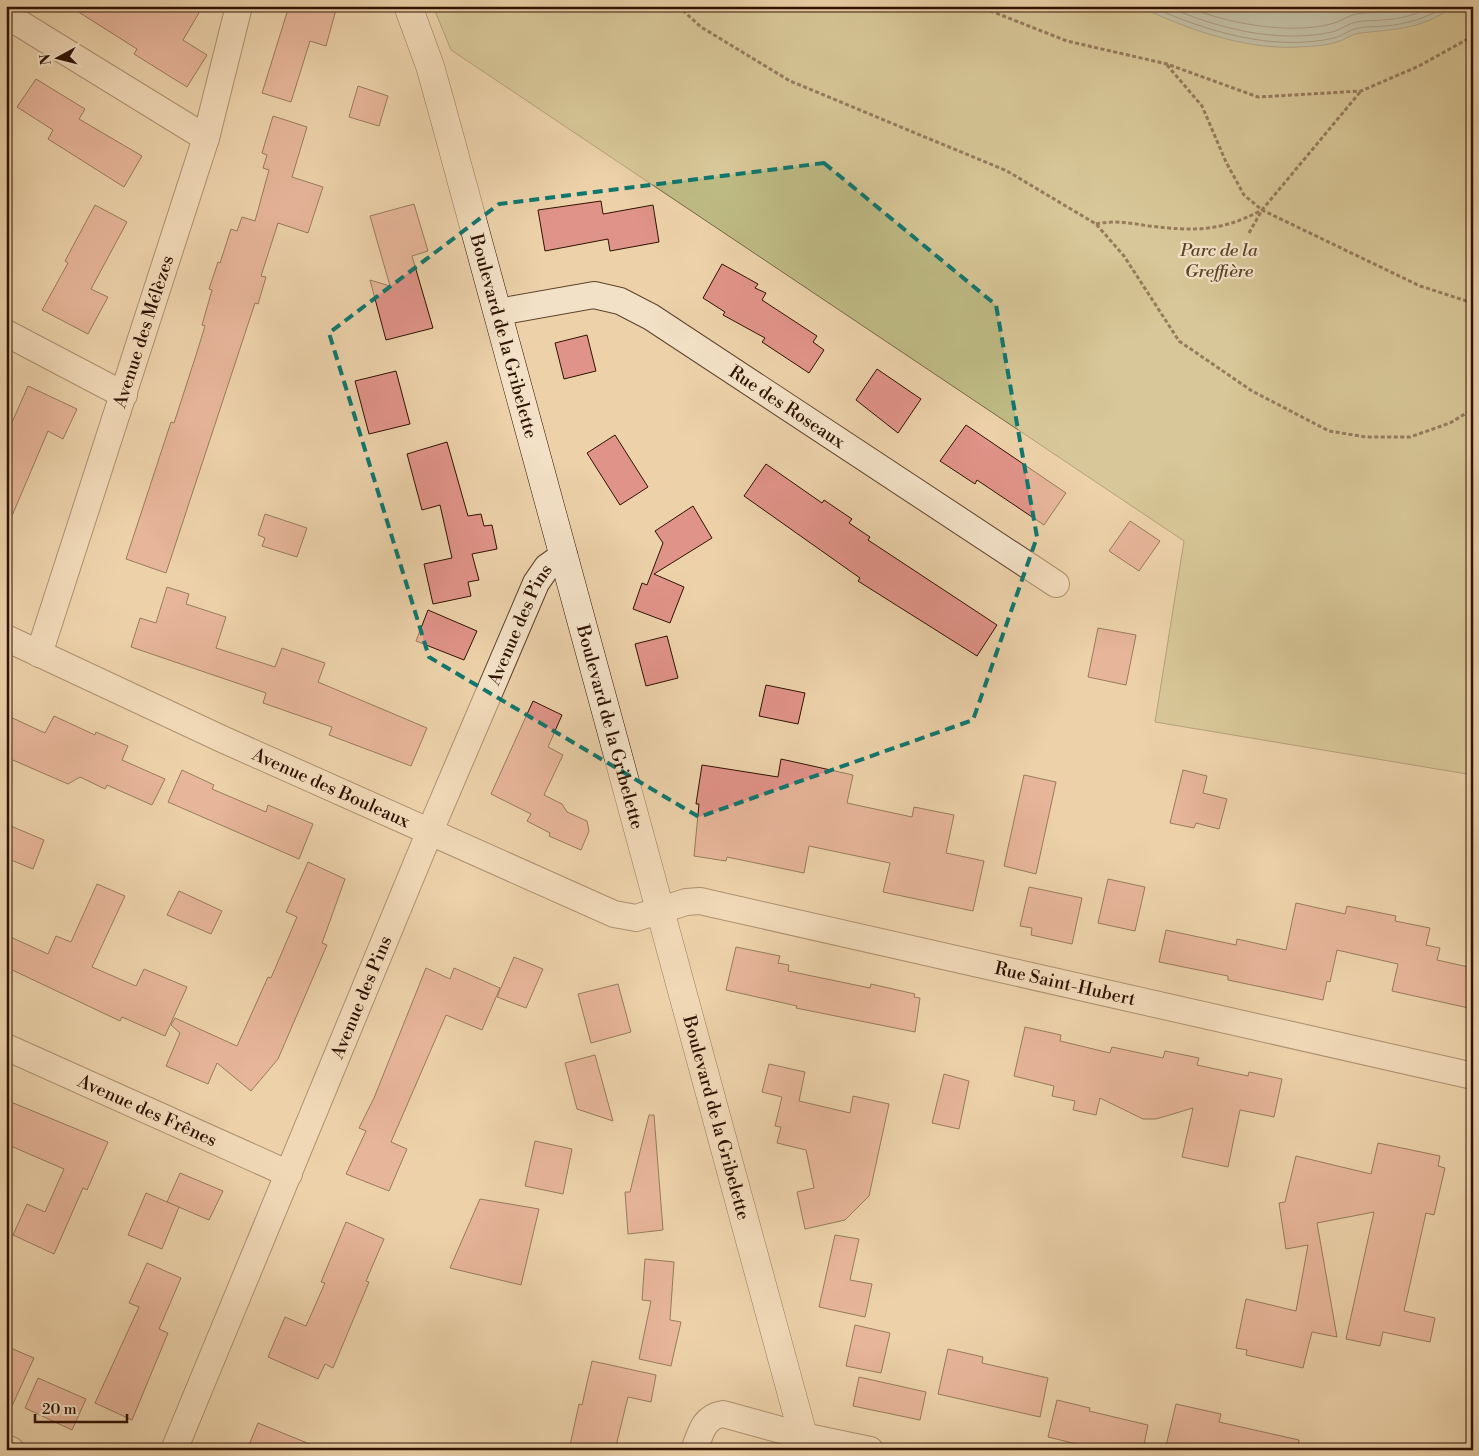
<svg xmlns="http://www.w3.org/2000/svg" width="1479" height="1456" font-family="'Libre Bodoni',serif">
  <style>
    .green { fill: #beba84; stroke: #766643 }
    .water { fill: #9ab6af; stroke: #6f746a }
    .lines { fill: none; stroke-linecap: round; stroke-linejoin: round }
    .shore { stroke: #646458; stroke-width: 1 }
    .building { fill: #e09388; stroke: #2e1202 }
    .street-casing { stroke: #5e422c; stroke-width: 28 }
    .secondary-casing { stroke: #2e1202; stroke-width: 29 }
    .path { stroke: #2e1202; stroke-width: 3; stroke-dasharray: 4 2.5; stroke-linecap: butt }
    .street { stroke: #f3e1c7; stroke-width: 26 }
    .secondary { stroke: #f3e1c7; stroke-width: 28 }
    .marked { fill: none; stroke: #0f766e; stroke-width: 4; stroke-dasharray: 10 6; stroke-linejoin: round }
    .labels { text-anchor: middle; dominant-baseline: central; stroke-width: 4.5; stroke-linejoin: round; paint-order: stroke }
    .park-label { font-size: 18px; font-style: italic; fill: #594429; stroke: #f3e1c7 }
    .street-label { font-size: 18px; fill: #2e1202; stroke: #f3e1c7 }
  </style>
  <rect width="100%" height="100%" fill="#ecd1a9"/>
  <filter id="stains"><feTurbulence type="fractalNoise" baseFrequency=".004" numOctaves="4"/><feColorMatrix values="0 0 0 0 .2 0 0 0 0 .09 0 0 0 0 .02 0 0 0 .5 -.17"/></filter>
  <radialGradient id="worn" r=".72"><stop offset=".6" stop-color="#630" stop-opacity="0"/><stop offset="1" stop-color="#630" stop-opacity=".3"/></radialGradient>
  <polygon class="green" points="433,6 1473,6 1473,775 1155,722 1184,541 451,50"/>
  <path class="water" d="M1138,6H1455C1418,30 1403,28 1361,33C1353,33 1345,40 1337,42C1326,46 1311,46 1299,47C1244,50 1187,29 1138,6Z"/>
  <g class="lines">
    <g class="shore">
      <path d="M1150,6C1205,31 1273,52 1334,38C1343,36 1350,29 1359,28C1367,26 1377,27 1385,26C1408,24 1427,18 1446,6"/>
      <path d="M1166,6C1216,28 1277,44 1332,32C1341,30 1348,23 1357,22C1365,20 1375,21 1383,20C1402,19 1417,14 1434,6"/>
      <path d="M1185,6C1225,23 1288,35 1331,24C1340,22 1347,16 1356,14C1375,11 1397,15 1416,6"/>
    </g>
  </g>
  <g class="building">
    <polygon points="69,6 203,6 183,40 207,55 187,87 134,54 137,49"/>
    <polygon points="289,6 337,6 326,46 310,41 291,102 262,93"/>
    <polygon points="36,79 85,109 79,119 142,156 124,187 48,139 53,130 17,107"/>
    <polygon points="358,86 388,96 379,126 349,117"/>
    <polygon points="273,116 307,127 292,177 323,187 308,233 278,223 261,276 266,277 258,304 255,303 166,573 126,559 171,422 174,423 197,352 205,326 202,325 212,290 209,289 218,262 220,263 231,229 237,231 242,217 255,221 269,170 263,168 267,155 262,153"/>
    <polygon points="601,201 603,214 653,205 659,242 610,251 608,239 545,251 538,210"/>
    <polygon points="414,204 428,251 412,256 433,328 386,340 370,280 390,286 370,216"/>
    <polygon points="95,205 127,222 91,289 108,297 88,334 42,310 68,263 65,261"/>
    <polygon points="722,264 758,284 755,288 766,293 762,300 817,336 813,342 824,350 809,373 762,342 765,338 723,315 725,312 703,298"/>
    <polygon points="587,335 596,371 564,379 555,343"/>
    <polygon points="877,369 921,399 898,433 856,400"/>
    <polygon points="396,371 410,424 369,434 355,381"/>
    <polygon points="28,386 77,409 63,439 48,431 6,530 6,436"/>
    <polygon points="966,425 1066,493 1044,525 977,480 975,484 940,461"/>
    <polygon points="615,435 648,487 620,505 587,453"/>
    <polygon points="447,442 468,516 481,514 484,526 492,525 497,549 472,554 479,580 468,582 471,596 433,604 424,564 452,558 440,505 422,510 407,454"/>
    <polygon points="766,464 822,503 824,500 852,519 849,523 870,537 868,540 997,625 977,656 858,581 860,578 744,496"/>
    <polygon points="693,506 712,538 654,574 684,587 670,623 633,609 642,583 647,585 663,543 655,531"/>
    <polygon points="265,514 307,528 297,557 262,546 265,538 258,535"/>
    <polygon points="1130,521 1160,541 1139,571 1109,551"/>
    <polygon points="167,587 189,594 186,604 226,617 216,648 275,667 282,648 325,663 318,682 427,728 411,766 329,735 332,727 263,703 266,693 131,647 140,618 156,623"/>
    <polygon points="428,610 477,631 464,660 416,641"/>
    <polygon points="1098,628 1136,635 1126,685 1088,677"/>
    <polygon points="667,636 678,678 646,686 635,644"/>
    <polygon points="766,685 805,693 798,724 759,716"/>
    <polygon points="533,701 562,715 548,747 563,755 544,795 562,804 567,812 587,821 589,831 581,850 549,836 550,833 527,821 531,814 491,794"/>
    <polygon points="6,715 45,733 54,716 95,735 96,732 128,746 122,760 165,779 152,805 107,785 105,789 80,777 68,784 6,757"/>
    <polygon points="781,759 853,775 847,803 912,817 914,807 954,815 946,853 984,861 973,911 883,892 890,863 809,846 804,873 727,857 726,861 694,856 699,804 696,804 702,765 778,777"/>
    <polygon points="182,770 214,785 212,789 266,812 268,805 313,824 299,859 168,802"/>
    <polygon points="1183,770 1207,776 1203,793 1227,799 1219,829 1196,823 1194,828 1170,823"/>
    <polygon points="1024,775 1056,782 1036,874 1004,866"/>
    <polygon points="6,824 44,840 33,869 6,858"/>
    <polygon points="308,862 345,879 322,943 327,945 278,1059 251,1091 217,1063 208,1084 166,1066 180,1033 171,1025 175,1018 237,1046 268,977 271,978 297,917 286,912"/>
    <polygon points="1108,879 1145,887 1135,931 1098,923"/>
    <polygon points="97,884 125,896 92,967 136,986 144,969 187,987 165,1036 122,1017 120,1021 6,967 6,935 48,954 56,936 71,942"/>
    <polygon points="1029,887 1082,898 1072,944 1031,935 1032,928 1020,926"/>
    <polygon points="179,891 222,911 211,934 167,915"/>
    <polygon points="1296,903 1345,914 1347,906 1396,916 1395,921 1430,928 1426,945 1440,948 1437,960 1473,968 1473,1009 1392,991 1398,964 1337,950 1330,982 1327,981 1323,1000 1228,980 1228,976 1159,962 1166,930 1236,945 1237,939 1286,950"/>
    <polygon points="736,947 780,956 778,963 789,965 788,971 870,988 871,984 915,994 914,997 920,998 915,1032 796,1008 797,1006 726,990"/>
    <polygon points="514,957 543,969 526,1008 497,997"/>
    <polygon points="426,968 450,979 454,968 500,988 482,1030 446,1015 391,1142 407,1149 389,1191 346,1174 366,1131 359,1128 374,1098"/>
    <polygon points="618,984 631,1032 591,1043 578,994"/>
    <polygon points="1025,1027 1061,1035 1060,1041 1110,1053 1112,1047 1163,1058 1165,1051 1199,1058 1197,1065 1248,1076 1249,1072 1282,1079 1274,1117 1240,1110 1228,1167 1182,1157 1193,1108 1156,1119 1143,1119 1100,1098 1096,1115 1073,1110 1075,1101 1052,1096 1054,1086 1014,1076"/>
    <polygon points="595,1055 613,1121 577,1109 565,1063"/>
    <polygon points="769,1064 805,1072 799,1101 850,1113 853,1096 889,1104 869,1196 845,1220 805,1229 797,1192 814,1188 806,1150 777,1143 781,1127 775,1126 782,1097 762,1092"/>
    <polygon points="944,1074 969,1081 959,1129 932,1123"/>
    <polygon points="6,1100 108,1142 87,1190 83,1188 54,1254 13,1235 27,1204 45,1212 64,1169 6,1144"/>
    <polygon points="649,1115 654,1115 663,1230 628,1234 625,1192 630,1192"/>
    <polygon points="535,1141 572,1149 563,1194 525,1186"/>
    <polygon points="1378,1143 1440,1156 1438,1166 1445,1168 1434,1215 1426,1213 1404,1311 1435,1318 1430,1342 1383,1332 1380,1346 1346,1339 1374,1212 1317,1223 1337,1337 1312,1332 1303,1368 1246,1355 1247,1350 1236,1348 1246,1299 1296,1311 1308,1245 1286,1249 1279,1203 1285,1202 1296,1156 1371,1174"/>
    <polygon points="180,1173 223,1191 209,1220 167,1202"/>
    <polygon points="146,1193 179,1207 162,1249 128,1235"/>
    <polygon points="480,1199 539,1209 521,1285 450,1268"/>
    <polygon points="346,1222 384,1239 366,1281 369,1282 333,1368 325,1364 318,1379 268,1357 285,1317 306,1326 325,1283 321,1282"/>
    <polygon points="835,1235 859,1239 850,1280 872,1284 865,1317 819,1307"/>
    <polygon points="645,1259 674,1262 670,1320 681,1322 671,1366 639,1359 651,1301 642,1300"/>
    <polygon points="147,1263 181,1278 159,1329 168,1333 132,1420 95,1403 139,1307 129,1303"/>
    <polygon points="855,1325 890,1333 881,1373 846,1366"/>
    <polygon points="6,1346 34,1358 6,1419"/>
    <polygon points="948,1349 983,1357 982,1363 1048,1378 1040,1417 938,1394"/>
    <polygon points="592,1361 656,1375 651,1402 628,1397 615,1450 569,1450 579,1404 582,1405"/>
    <polygon points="859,1377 926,1392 920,1420 853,1406"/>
    <polygon points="38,1378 86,1399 72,1430 25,1408"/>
    <polygon points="1057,1400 1090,1408 1089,1411 1148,1425 1143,1450 1101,1450 1048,1437"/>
    <polygon points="1176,1404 1221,1414 1219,1422 1299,1440 1298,1450 1182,1450 1166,1446"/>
    <polygon points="258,1423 322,1449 321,1450 247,1450"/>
  </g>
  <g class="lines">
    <g class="street-casing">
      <g id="street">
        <polyline points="6,15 206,138"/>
        <path id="s1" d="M498,312L594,295L620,301L651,317L1056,584"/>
        <polyline points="6,333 124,395"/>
        <path id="s2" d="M6,638L222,739L614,914L636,918L686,902L700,901L1473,1076"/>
        <path id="s3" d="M39,654L206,138L239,6"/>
        <path id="s4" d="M6,1047L289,1174"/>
        <polyline points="6,1448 11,1450"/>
        <path id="s5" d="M174,1450L430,831L536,583L547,567L564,555"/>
        <path d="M694,1450C701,1433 703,1417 723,1414L803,1436L870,1450"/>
      </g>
    </g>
    <g class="secondary-casing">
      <g id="secondary">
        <path id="s6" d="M408,6L430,66L442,109L807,1450"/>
      </g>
    </g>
    <g class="path">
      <polyline points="678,6 701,27 790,81 1007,171 1096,224 1124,256 1179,341 1252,391 1329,431 1366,437 1410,437 1450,423 1473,409"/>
      <polyline points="978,6 1067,41 1167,64 1258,97 1361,91 1419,66 1473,36"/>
      <polyline points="1167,65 1202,106 1226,162 1244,195 1262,210 1420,286 1473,303"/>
      <path d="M1096,224C1114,220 1130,223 1149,226C1193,231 1220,232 1260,211"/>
      <polyline points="1249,233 1262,210 1361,91"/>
    </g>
    <use href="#street" class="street"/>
    <use href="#secondary" class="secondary"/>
  </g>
  <path d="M0 0H1479V1456H0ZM824,163L996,305L1037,537L973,720L699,817L429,657L329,333L499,204Z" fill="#ecd1a9" fill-opacity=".55" fill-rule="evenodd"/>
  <path class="marked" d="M824,163L996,305L1037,537L973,720L699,817L429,657L329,333L499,204Z"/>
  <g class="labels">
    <g class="park-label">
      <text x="1219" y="250">Parc de la<tspan x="1219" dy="21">Greffière</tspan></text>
    </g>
    <g class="street-label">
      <text stroke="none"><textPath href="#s3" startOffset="339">Avenue des Mélèzes</textPath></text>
      <text stroke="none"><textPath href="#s6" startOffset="344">Boulevard de la Gribelette</textPath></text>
      <text stroke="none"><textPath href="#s1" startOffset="322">Rue des Roseaux</textPath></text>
      <text stroke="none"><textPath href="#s5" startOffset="895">Avenue des Pins</textPath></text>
      <text stroke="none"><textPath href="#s6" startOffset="749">Boulevard de la Gribelette</textPath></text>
      <text stroke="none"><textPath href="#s2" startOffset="358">Avenue des Bouleaux</textPath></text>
      <text stroke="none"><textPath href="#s2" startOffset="1131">Rue Saint-Hubert</textPath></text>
      <text stroke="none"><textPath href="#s5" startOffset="490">Avenue des Pins</textPath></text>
      <text stroke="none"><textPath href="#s4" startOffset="155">Avenue des Frênes</textPath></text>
      <text stroke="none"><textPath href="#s6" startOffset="1154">Boulevard de la Gribelette</textPath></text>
    </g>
  </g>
  <rect width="1479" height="1456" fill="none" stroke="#ecd1a9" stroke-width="25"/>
  <rect x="8" y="8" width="1464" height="1441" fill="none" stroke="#2e1202" stroke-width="2.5"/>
  <rect x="12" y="12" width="1454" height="1431" fill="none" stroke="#2e1202"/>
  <g transform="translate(58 58) rotate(263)" stroke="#f3e1c7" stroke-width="4" paint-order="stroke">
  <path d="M0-4L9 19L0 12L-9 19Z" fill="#2e1202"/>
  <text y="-8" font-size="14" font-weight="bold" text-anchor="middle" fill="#2e1202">N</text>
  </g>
  <path d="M35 1414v8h92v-8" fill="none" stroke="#2e1202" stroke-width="2.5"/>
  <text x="42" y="1414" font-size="15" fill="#2e1202" stroke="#f3e1c7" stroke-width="4" paint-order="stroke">20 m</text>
  <rect width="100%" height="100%" filter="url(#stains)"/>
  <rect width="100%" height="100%" fill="url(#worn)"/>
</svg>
